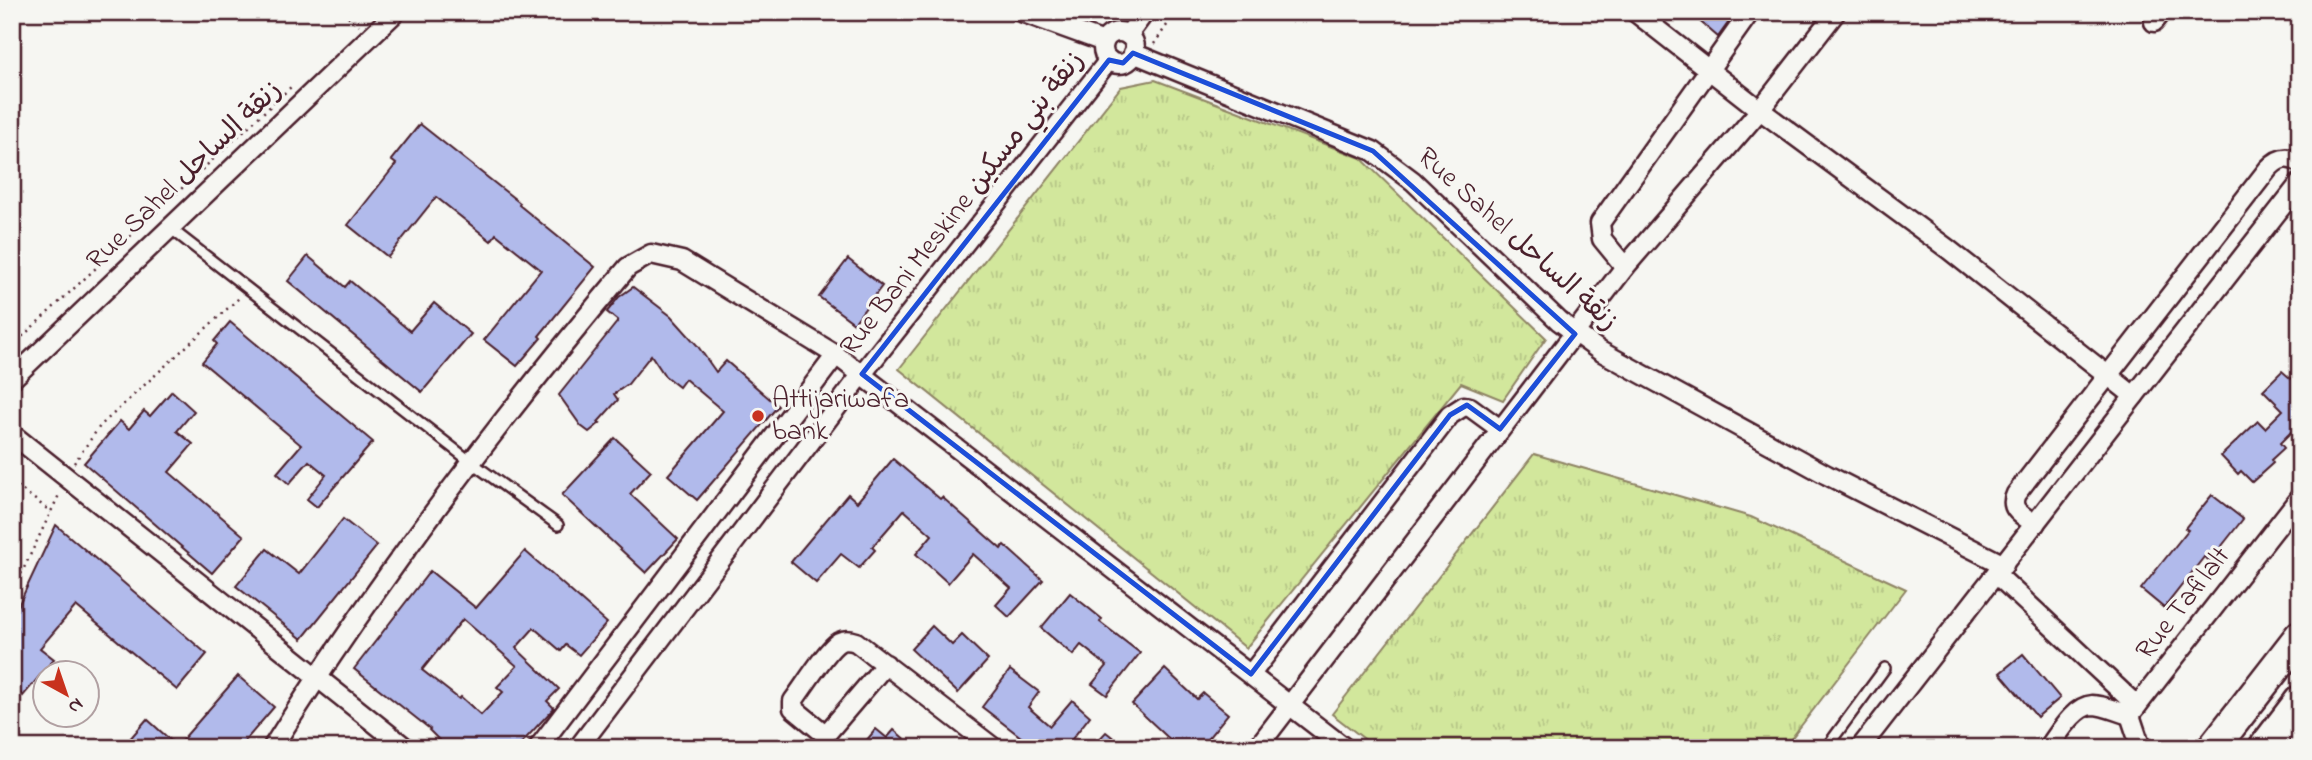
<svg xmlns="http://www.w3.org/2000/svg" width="2312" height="760" font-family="'Indie Flower','Playpen Sans Arabic',sans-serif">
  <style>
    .grass { fill: url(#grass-tufts); stroke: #8e8364; stroke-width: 2 }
    .building { fill: #b1baeb; stroke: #4a1f2b; stroke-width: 2; fill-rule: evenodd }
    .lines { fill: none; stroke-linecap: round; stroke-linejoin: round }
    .service-casing { stroke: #4a1f2b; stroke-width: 14 }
    .minor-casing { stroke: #4a1f2b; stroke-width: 23 }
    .trunk-casing { stroke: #4a1f2b; stroke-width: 35 }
    .path { stroke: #4a1f2b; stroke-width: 2.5; stroke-dasharray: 2 5; stroke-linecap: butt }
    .service { stroke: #f6f6f2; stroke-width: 9 }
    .minor { stroke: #f6f6f2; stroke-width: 18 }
    .trunk { stroke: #f6f6f2; stroke-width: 30 }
    .marked { fill: none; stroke: #1d4ed8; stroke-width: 5; stroke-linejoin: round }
    .poi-dot { fill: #c8321e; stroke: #f6f6f2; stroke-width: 2.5 }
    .labels { text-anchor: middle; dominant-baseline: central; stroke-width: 6; stroke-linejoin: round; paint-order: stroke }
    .street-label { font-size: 28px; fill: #4a1f2b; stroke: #f6f6f2 }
    .poi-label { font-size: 28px; fill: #4a1f2b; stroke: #f6f6f2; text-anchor: start }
  </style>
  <defs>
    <pattern id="grass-tufts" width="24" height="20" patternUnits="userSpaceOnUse" patternTransform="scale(1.75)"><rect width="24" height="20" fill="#d2e79c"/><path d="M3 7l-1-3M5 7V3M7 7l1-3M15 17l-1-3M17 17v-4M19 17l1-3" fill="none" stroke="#b6c687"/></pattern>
  </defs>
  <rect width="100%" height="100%" fill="#f6f6f2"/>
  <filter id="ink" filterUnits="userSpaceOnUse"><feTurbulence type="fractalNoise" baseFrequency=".0143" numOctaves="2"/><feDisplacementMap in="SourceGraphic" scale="14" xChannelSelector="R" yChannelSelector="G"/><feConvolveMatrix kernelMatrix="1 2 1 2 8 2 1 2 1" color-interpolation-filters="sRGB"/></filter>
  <g filter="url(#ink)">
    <g class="grass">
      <polygon points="1155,80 1361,158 1546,338 1503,400 1461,383 1246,648 899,369 1121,87"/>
      <polygon points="1534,454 1751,517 1906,589 1784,748 1376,748 1332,714"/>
    </g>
    <g class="building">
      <polygon points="1689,12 1736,12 1718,37"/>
      <polygon points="420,124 520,203 519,205 595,267 539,336 541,338 517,366 484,340 541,270 496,234 491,241 436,197 388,257 348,225 396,164 391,160"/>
      <polygon points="308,256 345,287 350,281 410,331 434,303 471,334 422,392 288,281"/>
      <polygon points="848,259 882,286 854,323 819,297"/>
      <polygon points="633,287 671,316 697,345 716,372 726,361 778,406 697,500 668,475 723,411 685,379 679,387 665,376 651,355 628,384 614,394 618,400 598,422 600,423 589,432 581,426 559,395 618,321 607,312 619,297"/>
      <polygon points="230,322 373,442 317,507 307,499 326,475 309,461 289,484 277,473 301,445 202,362 217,344 214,341"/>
      <polygon points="2300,370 2300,423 2280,443 2284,448 2271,460 2273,463 2252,482 2241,471 2238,474 2221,456 2258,421 2265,428 2283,410 2263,390 2282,371 2291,379"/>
      <polygon points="172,391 194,411 177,431 193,444 169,472 244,536 212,573 84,463 120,421 129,429 144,411 150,416"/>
      <polygon points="615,438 651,471 630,494 678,539 646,573 562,495"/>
      <polygon points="893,459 940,499 942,497 1001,549 1004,545 1043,580 1009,617 996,605 1011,588 973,554 948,583 916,554 932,535 904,510 872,547 875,550 859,568 841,554 816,583 791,562 848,494 857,502"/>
      <polygon points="2212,495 2243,519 2210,561 2204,557 2164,608 2141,589 2188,530 2185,528"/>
      <polygon points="343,519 377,546 302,639 236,586 267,549 299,574"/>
      <polygon points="56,525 207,654 177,690 76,606 40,648 54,659 23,696 12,685 12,619"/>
      <path d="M525,551L607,623L579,655L566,645L561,651L534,628L516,648L559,689L547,701L554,708L517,748H447L429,730L430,729L354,669L430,571L476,608ZM463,619L517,666L497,687L503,692L481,715L461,697L459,699L422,670Z"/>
      <polygon points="1070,593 1102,619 1100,622 1140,653 1107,695 1092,684 1107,666 1081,645 1073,655 1041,628"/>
      <polygon points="932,626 952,645 962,635 988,660 958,693 911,649"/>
      <polygon points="2023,654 2060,698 2037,717 2000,673"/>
      <polygon points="1165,669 1197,699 1203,693 1228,714 1200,748 1179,748 1132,704"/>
      <polygon points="1010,670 1039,692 1028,707 1050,726 1072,700 1090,716 1065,748 1035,748 982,707"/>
      <polygon points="238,676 274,707 239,748 122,748 147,719 177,746"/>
      <polygon points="876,729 887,738 894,730 915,748 860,748"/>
      <polygon points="1106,732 1126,748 1091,748"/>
    </g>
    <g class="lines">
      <g class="service-casing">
        <g id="service">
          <polyline points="170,228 471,462 558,525"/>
          <polyline points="1826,748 1885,668"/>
        </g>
      </g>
      <g class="minor-casing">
        <g id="minor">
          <polyline points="1021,12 1104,42"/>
          <polyline points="1635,12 1760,110 1948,249 2134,396"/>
          <polyline points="2154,22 2162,12"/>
          <circle cx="1119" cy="48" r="16"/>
          <polyline points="1128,35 1145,12"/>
          <polyline points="1133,53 1373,151 1413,181 1559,321 1600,351 1827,475 2004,565"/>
          <polyline points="1625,267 1602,239 1600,223 1750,12"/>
          <polyline points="12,379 396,12"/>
          <polyline points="12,434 406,748"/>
          <path d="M2035,524C2024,516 2008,510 2016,494L2268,169C2278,158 2287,155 2300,163"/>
          <polyline points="1996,574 2137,706"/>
          <path d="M886,664L828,732L821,731L793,708V701C803,688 827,649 839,642C845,639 850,640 856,642L994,748"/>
          <polyline points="1251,674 1450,415 1464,406 1470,407 1500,429"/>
          <polyline points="2130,715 2300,497"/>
          <polyline points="2130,715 2141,748"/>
          <path d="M272,748C378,579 500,419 628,267L651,254L682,261L836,355L1345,748"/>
          <polyline points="538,748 836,355"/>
          <polyline points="578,748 862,374 1109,60"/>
          <polyline points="1257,748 1625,267 1760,110 1836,12"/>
          <polyline points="1860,748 2300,183"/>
          <path d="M2048,748C2058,735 2074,706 2092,705C2104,705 2118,712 2130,715"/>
        </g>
      </g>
      <g class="trunk-casing">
        <g id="trunk">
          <polyline points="2213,748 2300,636"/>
          <polyline points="2264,748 2300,701"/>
        </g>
      </g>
      <g class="path">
        <polyline points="342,12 359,25"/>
        <polyline points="1099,21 1105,12"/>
        <polyline points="1154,44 1176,12"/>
        <polyline points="12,346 292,86"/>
        <polyline points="74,463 100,426 239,298"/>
        <polyline points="12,482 51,512"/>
        <polyline points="12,593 59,495"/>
      </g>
      <use href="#service" class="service"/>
      <use href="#minor" class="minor"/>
      <use href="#trunk" class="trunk"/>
    </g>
  </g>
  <path class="marked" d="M1133,53L1373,151L1575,334L1500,429L1467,405L1450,415L1251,674L862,374L1109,60L1123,63Z"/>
  <circle class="poi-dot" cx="758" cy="416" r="7"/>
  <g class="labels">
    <g class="street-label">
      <text transform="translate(185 176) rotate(-44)">Rue Sahel زنقة الساحل</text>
      <text transform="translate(963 204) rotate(-52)">Rue Bani Meskine زنقة بني مسكين</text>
      <text transform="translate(1517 240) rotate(42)">Rue Sahel زنقة الساحل</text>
      <text transform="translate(2184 604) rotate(-52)">Rue Tafilalt</text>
    </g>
    <g class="poi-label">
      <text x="772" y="400">Attijariwafa<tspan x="772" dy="32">bank</tspan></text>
    </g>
  </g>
  <rect width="2312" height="760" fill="none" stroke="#f6f6f2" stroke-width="42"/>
  <rect x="21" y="21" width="2270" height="718" fill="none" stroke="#4a1f2b" stroke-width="2.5" filter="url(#ink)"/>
  <g transform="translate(66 694) rotate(140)"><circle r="33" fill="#f6f6f2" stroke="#b1a0a2" stroke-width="2"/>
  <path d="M0-5L12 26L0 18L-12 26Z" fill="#c8321e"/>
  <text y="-10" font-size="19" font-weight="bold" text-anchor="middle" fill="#4a1f2b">N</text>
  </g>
</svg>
